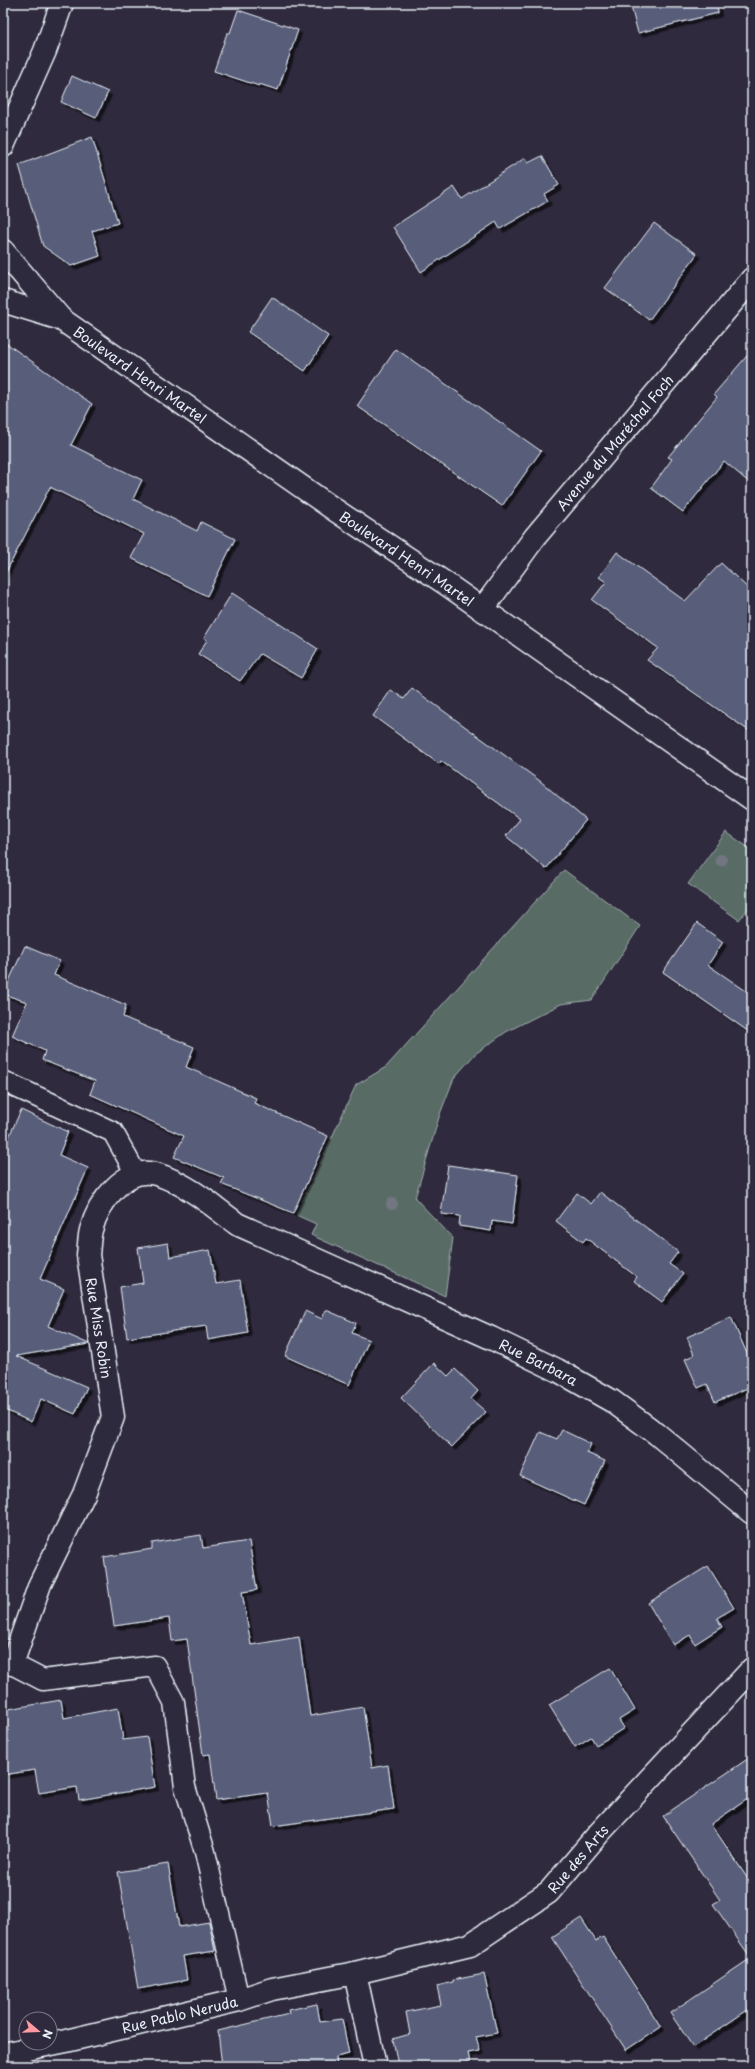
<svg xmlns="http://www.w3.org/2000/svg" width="755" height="2069" font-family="'Playpen Sans',sans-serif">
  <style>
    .green { fill: #596c65; stroke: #a0aeae }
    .building { fill: #595d7a; stroke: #e8f1f8; filter: url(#shadow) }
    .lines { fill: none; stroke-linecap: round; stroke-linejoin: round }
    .service-casing { stroke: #e8f1f8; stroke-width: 23 }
    .minor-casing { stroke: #e8f1f8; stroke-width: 25 }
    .tertiary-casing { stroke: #e8f1f8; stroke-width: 25 }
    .secondary-casing { stroke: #e8f1f8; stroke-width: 25 }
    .service { stroke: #2f2a3d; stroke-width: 20 }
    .minor { stroke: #2f2a3d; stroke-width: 22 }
    .tertiary { stroke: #2f2a3d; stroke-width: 22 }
    .secondary { stroke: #2f2a3d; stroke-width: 22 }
    .tree { fill: #727680 }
    .labels { text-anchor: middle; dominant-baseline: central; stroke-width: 3; stroke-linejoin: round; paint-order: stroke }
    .street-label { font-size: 14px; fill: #e8f1f8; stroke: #2f2a3d }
  </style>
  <defs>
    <filter id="shadow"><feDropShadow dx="3.5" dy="3.5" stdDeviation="0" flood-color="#0009"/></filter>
  </defs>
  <rect width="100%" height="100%" fill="#2f2a3d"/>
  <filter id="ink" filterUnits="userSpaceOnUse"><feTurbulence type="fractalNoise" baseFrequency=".025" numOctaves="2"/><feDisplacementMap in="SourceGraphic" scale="8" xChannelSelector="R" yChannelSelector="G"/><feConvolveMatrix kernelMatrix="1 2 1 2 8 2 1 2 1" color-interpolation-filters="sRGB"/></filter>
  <g filter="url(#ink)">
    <g class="green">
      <polygon points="726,832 752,850 752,911 748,909 739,920 688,884"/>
      <polygon points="564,870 640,926 592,1000 561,1004 506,1032 475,1054 454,1078 440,1114 415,1198 453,1238 445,1296 311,1235 316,1224 296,1215 356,1085 386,1067"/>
    </g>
    <g class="building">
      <polygon points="630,3 717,3 718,13 638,33"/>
      <polygon points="238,10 298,30 278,90 259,84 259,86 214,71 227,33 230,33"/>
      <polygon points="72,76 108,92 96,118 61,102"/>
      <polygon points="92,137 118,223 92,231 100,256 71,266 43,246 19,165"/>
      <polygon points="542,156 559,185 544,194 548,201 500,229 496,222 421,272 393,227 454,187 462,199 525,158 528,163"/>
      <polygon points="654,223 697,254 649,320 605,288"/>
      <polygon points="272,297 328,336 305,371 248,332"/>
      <polygon points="3,341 92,404 71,445 142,480 133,499 197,531 201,522 235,539 207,596 131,558 144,534 50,487 3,578"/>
      <polygon points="396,349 541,451 502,506 357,406"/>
      <polygon points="752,350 752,485 724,461 683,512 651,488 672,459 668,457 717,397 714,394"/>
      <polygon points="617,552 685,601 721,563 752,592 752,733 647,660 658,648 592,600 606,582 599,577"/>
      <polygon points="232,593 318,649 301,678 260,654 240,681 198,654 207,640 204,638"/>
      <polygon points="412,688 540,781 586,820 546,869 506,836 520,819 441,761 439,764 373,716 391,690 404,699"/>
      <polygon points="697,923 723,942 708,965 752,995 752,1034 663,972"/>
      <polygon points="25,946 60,961 54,975 126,1005 123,1017 194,1047 186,1067 256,1098 254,1103 328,1136 293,1213 221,1184 224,1178 174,1157 184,1136 90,1094 95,1081 42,1060 45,1051 12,1036 27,1002 3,994"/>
      <polygon points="21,1110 68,1132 59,1155 88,1168 40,1279 64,1289 48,1326 89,1344 16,1356 87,1387 75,1414 41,1399 31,1422 3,1409 3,1150"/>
      <polygon points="448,1165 518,1175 512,1224 492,1221 491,1231 459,1226 460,1216 441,1214"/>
      <polygon points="600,1192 678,1252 669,1264 683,1274 662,1302 634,1281 637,1277 612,1258 586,1238 583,1242 556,1221 577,1193 591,1204"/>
      <polygon points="168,1243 170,1257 210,1250 216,1284 240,1280 248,1333 208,1340 206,1326 127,1338 120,1287 143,1283 138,1248"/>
      <polygon points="326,1310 356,1323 352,1333 369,1340 349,1385 285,1356 305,1311 322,1319"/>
      <polygon points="731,1317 752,1365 752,1386 715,1402 707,1384 698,1388 685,1359 694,1355 687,1337"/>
      <polygon points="434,1363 448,1376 455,1369 478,1391 471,1399 486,1412 452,1447 401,1398"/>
      <polygon points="562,1430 591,1444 587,1453 605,1461 584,1505 520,1476 540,1432 557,1439"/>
      <polygon points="201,1535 203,1548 249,1541 257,1590 242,1592 251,1645 299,1637 310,1716 363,1707 372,1768 388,1765 394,1809 273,1826 268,1793 216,1800 210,1754 203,1755 187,1639 172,1641 169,1618 114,1626 104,1557 152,1549 152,1543"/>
      <polygon points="708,1566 734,1608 717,1618 722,1627 709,1635 695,1644 690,1635 673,1645 648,1603"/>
      <polygon points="610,1668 635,1710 619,1720 624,1728 610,1737 596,1745 591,1737 575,1747 549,1705"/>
      <polygon points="61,1700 64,1718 118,1708 123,1740 147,1737 155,1787 79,1800 77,1787 39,1793 35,1770 3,1775 3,1710"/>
      <polygon points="752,1756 752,1796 711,1824 752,1885 752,2007 693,2047 670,2013 751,1958 713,1904 720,1900 663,1816"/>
      <polygon points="168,1864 179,1927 209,1922 215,1951 183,1956 187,1980 138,1989 118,1872"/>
      <polygon points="581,1918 596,1941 603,1937 661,2027 626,2050 552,1937"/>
      <polygon points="484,1974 497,2033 476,2037 480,2051 468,2053 470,2062 448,2066 398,2066 393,2039 410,2034 406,2012 441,2005 437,1986 453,1982 453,1980"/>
      <polygon points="317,2004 320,2022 342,2019 349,2054 336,2057 337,2066 222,2066 218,2031 289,2014 288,2010"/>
    </g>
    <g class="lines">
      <g class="service-casing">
        <g id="service">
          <polyline points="3,1081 113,1132 136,1174"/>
          <polyline points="3,1664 12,1664 43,1680 155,1666 174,1702 185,1787 205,1852 239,2000"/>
        </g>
      </g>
      <g class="minor-casing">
        <g id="minor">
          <path id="s1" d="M482,610L535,537L752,279"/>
          <path id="s2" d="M12,1664L40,1584L84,1494L113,1417L88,1255C89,1247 89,1238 91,1230C98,1204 124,1165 156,1174C186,1183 212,1205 237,1224L491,1338L557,1370L612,1401L657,1434L752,1513"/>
          <polyline points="355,1973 375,2066"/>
          <path id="s3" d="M3,2054L66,2041L239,2000L272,1989L355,1973L470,1945L549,1892L600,1832L752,1669"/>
        </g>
      </g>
      <g class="tertiary-casing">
        <polyline id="tertiary" points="3,146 45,51 62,3"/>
      </g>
      <g class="secondary-casing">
        <g id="secondary">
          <path id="s4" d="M3,251L61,319L335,510L445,583L752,799"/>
          <polyline points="3,301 61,319"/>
        </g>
      </g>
      <use href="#service" class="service"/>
      <use href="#minor" class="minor"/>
      <use href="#tertiary" class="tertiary"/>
      <use href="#secondary" class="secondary"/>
    </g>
    <g class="tree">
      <circle cx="721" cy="860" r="6"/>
      <circle cx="392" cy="1204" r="6"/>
    </g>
  </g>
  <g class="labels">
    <g class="street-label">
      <text stroke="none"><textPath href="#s4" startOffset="186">Boulevard Henri Martel</textPath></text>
      <text stroke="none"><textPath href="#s1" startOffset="214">Avenue du Maréchal Foch</textPath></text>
      <text stroke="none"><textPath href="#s4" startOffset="510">Boulevard Henri Martel</textPath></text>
      <text transform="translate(99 1328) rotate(81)">Rue Miss Robin</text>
      <text stroke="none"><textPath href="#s2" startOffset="978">Rue Barbara</textPath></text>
      <text stroke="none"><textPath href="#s3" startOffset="619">Rue des Arts</textPath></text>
      <text stroke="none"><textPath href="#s3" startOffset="181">Rue Pablo Neruda</textPath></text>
    </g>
  </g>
  <rect width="755" height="2069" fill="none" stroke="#2f2a3d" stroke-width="16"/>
  <rect x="8" y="8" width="739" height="2053" fill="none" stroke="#e8f1f8" stroke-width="1.5" filter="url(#ink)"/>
  <g transform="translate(38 2031) rotate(109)"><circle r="19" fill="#2f2a3d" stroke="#797a88"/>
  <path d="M0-3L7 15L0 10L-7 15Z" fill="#ff9aa2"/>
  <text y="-6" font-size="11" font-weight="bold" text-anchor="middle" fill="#e8f1f8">N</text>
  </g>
</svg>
